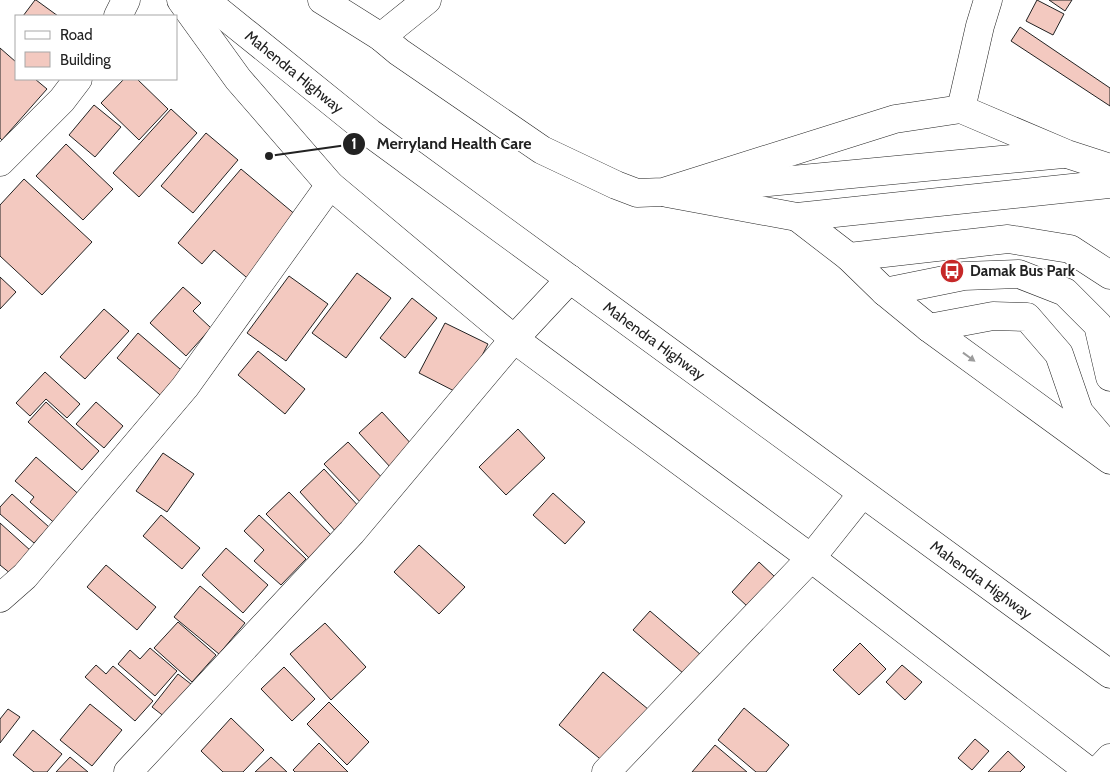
<svg xmlns="http://www.w3.org/2000/svg" width="1110" height="772" font-family="Cabin,sans-serif">
  <style>
    .building { fill: #f3c9c0; stroke: #222 }
    .lines { fill: none; stroke-linecap: round; stroke-linejoin: round }
    .minor-casing { stroke: #222; stroke-width: 29 }
    .highway-casing { stroke: #222; stroke-width: 29 }
    .minor { stroke: #fff; stroke-width: 28 }
    .highway { stroke: #fff; stroke-width: 28 }
    .oneway { fill: #9c9c9c }
    .labels { text-anchor: middle; dominant-baseline: central; stroke-width: 4; stroke-linejoin: round; paint-order: stroke }
    .street-label { font-size: 15px; fill: #222; stroke: #fff }
    .poi-label { font-size: 15px; font-weight: bold; fill: #222; stroke: #fff; text-anchor: start }
    .leader { fill: none; stroke: #222; stroke-width: 2 }
    .callout-dot { fill: #222; stroke: #fff; stroke-width: 2 }
    .mark-label { font-size: 15px; text-anchor: middle; font-weight: bold; fill: #fff }
    .callout-label { font-size: 16px; text-anchor: middle; font-weight: bold; fill: #222; stroke: #fff; stroke-width: 4; stroke-linejoin: round; paint-order: stroke }
  </style>
  <rect width="100%" height="100%" fill="#fff"/>
  <g class="building">
    <polygon points="35,0 36,0 58,16 23,16"/>
    <polygon points="1037,0 1064,14 1053,35 1026,21"/>
    <polygon points="1049,0 1072,0 1065,11"/>
    <polygon points="1020,27 1110,88 1110,106 1011,41"/>
    <polygon points="0,48 16,62 16,79 35,79 47,89 2,140 0,138"/>
    <polygon points="124,79 137,79 168,109 139,140 101,103"/>
    <polygon points="94,105 121,127 95,157 69,135"/>
    <polygon points="171,109 197,133 139,197 113,173"/>
    <polygon points="206,133 238,160 193,213 161,186"/>
    <polygon points="66,144 113,189 83,220 36,176"/>
    <polygon points="241,169 303,221 252,282 214,250 202,264 178,243"/>
    <polygon points="24,179 92,242 42,295 0,256 0,205"/>
    <polygon points="357,273 391,298 346,358 312,333"/>
    <polygon points="289,276 328,304 286,361 247,333"/>
    <polygon points="0,277 16,292 0,309"/>
    <polygon points="183,287 201,303 193,311 211,328 186,356 150,323"/>
    <polygon points="412,298 437,318 405,358 380,338"/>
    <polygon points="104,309 129,331 85,379 60,357"/>
    <polygon points="445,323 488,344 462,395 419,373"/>
    <polygon points="138,333 187,375 166,400 117,358"/>
    <polygon points="258,351 305,389 285,414 238,375"/>
    <polygon points="45,372 80,404 67,418 46,399 30,416 16,403"/>
    <polygon points="46,402 99,451 82,470 28,422"/>
    <polygon points="96,402 123,426 104,448 76,424"/>
    <polygon points="382,412 414,447 391,468 359,433"/>
    <polygon points="518,429 545,458 506,495 479,467"/>
    <polygon points="348,442 389,485 365,507 324,464"/>
    <polygon points="163,453 194,474 167,512 136,491"/>
    <polygon points="36,457 82,497 58,526 30,502 34,497 15,481"/>
    <polygon points="324,469 363,511 338,534 300,492"/>
    <polygon points="289,492 333,537 310,559 266,514"/>
    <polygon points="553,493 585,522 565,544 533,515"/>
    <polygon points="12,494 49,527 34,543 0,514 0,507"/>
    <polygon points="161,515 200,548 182,569 143,536"/>
    <polygon points="259,515 306,559 281,585 254,561 264,550 244,531"/>
    <polygon points="0,523 31,551 11,574 0,565"/>
    <polygon points="419,545 465,587 439,614 394,572"/>
    <polygon points="226,548 268,585 243,613 202,575"/>
    <polygon points="759,562 775,577 748,607 732,592"/>
    <polygon points="106,565 156,607 137,630 87,587"/>
    <polygon points="200,586 245,623 219,654 174,617"/>
    <polygon points="650,611 708,661 691,680 633,630"/>
    <polygon points="178,622 216,655 192,682 154,648"/>
    <polygon points="325,623 366,667 331,700 290,654"/>
    <polygon points="860,643 886,669 859,695 833,670"/>
    <polygon points="150,648 177,671 155,696 118,664 130,650 140,659"/>
    <polygon points="96,665 106,674 113,666 153,701 135,721 85,677"/>
    <polygon points="902,665 922,682 905,700 886,682"/>
    <polygon points="284,667 315,699 292,721 261,689"/>
    <polygon points="603,672 654,714 610,767 559,725"/>
    <polygon points="178,674 200,691 174,724 152,707"/>
    <polygon points="329,702 369,742 347,765 307,724"/>
    <polygon points="90,704 122,730 92,766 60,740"/>
    <polygon points="744,708 789,745 766,772 756,772 718,740"/>
    <polygon points="8,709 20,717 0,743 0,719"/>
    <polygon points="231,718 264,750 243,772 223,772 201,751"/>
    <polygon points="33,730 62,754 47,772 34,772 13,755"/>
    <polygon points="975,739 989,751 972,770 958,758"/>
    <polygon points="319,743 348,772 295,772 293,770"/>
    <polygon points="715,745 747,772 692,772"/>
    <polygon points="1008,751 1025,767 1020,772 988,772"/>
    <polygon points="70,757 88,772 56,772"/>
    <polygon points="271,757 287,772 255,772"/>
  </g>
  <g class="lines">
    <g class="minor-casing">
      <g id="minor">
        <polyline points="181,0 238,79 330,185 514,339 811,558 1090,772"/>
        <polyline points="322,0 381,37 399,52 542,150 616,185 637,193 663,192 895,119 961,109 1067,154 1110,168"/>
        <polyline points="118,16 126,0"/>
        <polyline points="381,37 427,0"/>
        <polyline points="961,109 980,26 988,0"/>
        <polyline points="0,162 62,100 78,79"/>
        <polyline points="718,187 1063,154"/>
        <polyline points="667,193 797,217 1110,184"/>
        <polyline points="797,217 849,257 1008,239 1070,249 1110,275"/>
        <polyline points="849,257 885,292 964,276 1019,274 1065,292 1098,325 1110,377"/>
        <polyline points="885,292 929,328 1110,460"/>
        <polyline points="929,328 993,316 1027,317 1059,354 1079,412 1106,444"/>
        <polyline points="0,598 25,576 185,387 330,185"/>
        <polyline points="128,772 352,532 514,339 570,279"/>
        <polyline points="606,772 811,558 862,494"/>
        <polyline points="1097,772 1110,758"/>
      </g>
    </g>
    <g class="highway-casing">
      <polyline id="highway" points="205,0 370,133 1110,674"/>
    </g>
    <use href="#minor" class="minor"/>
    <use href="#highway" class="highway"/>
  </g>
  <defs><path id="oneway-solid" d="M-6-.8H1V-3.2L6.5 0L1 3.2V.8H-6Z" transform="scale(1.25)"/></defs>
  <use class="oneway" href="#oneway-solid" transform="translate(969 357) rotate(36)"/>
  <defs>
    <g id="bus-disc" transform="scale(1.25)"><circle r="9.5" fill="#c62828" stroke="#fff"/><path d="M-5-6H5V4H4V6H2V4H-2V6H-4V4H-5ZM-3.5-4V0h7V-4ZM-3.5 1.2v1.5H-2V1.2ZM2 1.2v1.5H3.5V1.2Z" fill="#fff"/></g>
  </defs>
  <g fill-rule="evenodd">
    <use href="#bus-disc" x="952" y="271"/>
  </g>
  <g class="labels">
    <g class="street-label">
      <text transform="translate(294 72) rotate(39)">Mahendra Highway</text>
      <text transform="translate(654 341) rotate(36)">Mahendra Highway</text>
      <text transform="translate(981 580) rotate(36)">Mahendra Highway</text>
    </g>
    <g class="poi-label">
      <text x="970" y="271">Damak Bus Park</text>
    </g>
  </g>
  <path class="leader" d="M269 156L354 144"/>
  <g class="callout-dot">
    <circle cx="269" cy="156" r="5"/>
    <circle cx="354" cy="144" r="12"/>
  </g>
  <g class="mark-label">
    <text x="354" y="149">1</text>
  </g>
  <g class="callout-label">
    <text x="454" y="149">Merryland Health Care</text>
  </g>
  <rect x="15" y="15" width="162" height="65" fill="#ffffff" stroke="#a7a7a7"/>
  <rect x="25" y="31" width="25" height="8" fill="#ffffff" stroke="#a7a7a7"/>
  <text x="60" y="40" font-size="15" fill="#222222">Road</text>
  <rect x="25" y="52" width="25" height="15" fill="#f3c9c0" stroke="#a7a7a7"/>
  <text x="60" y="65" font-size="15" fill="#222222">Building</text>
</svg>
